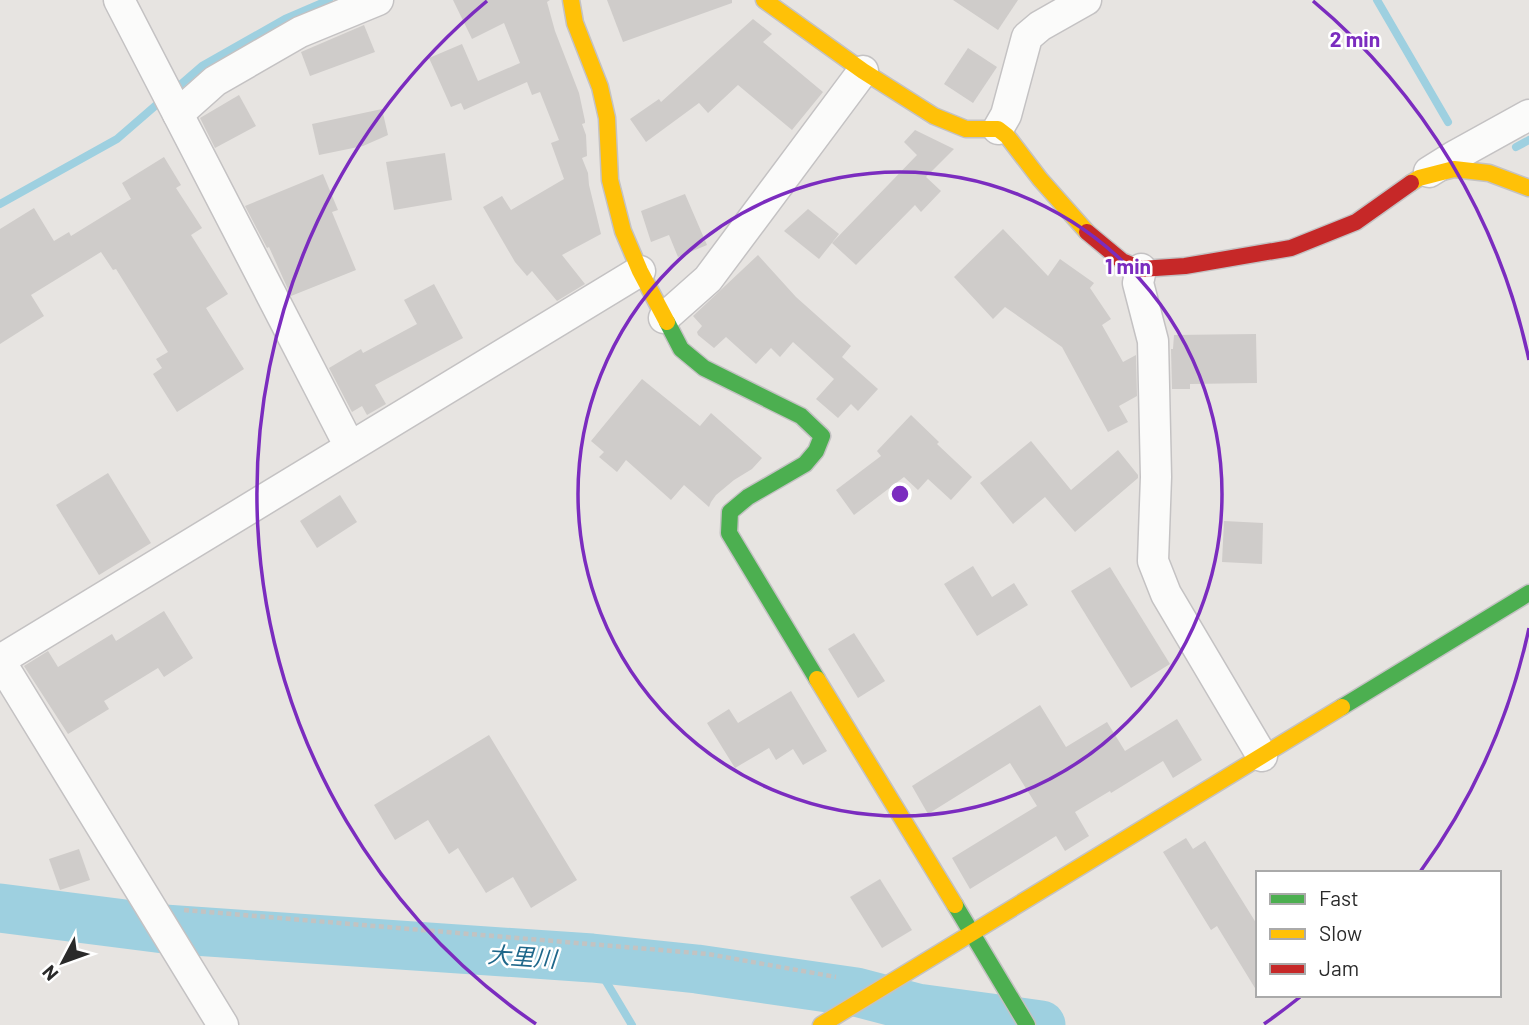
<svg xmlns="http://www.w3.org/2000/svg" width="1529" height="1025" font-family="Barlow,'Noto Sans JP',sans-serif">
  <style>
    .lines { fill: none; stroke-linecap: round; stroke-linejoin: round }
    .stream { stroke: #9ed0e0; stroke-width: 8 }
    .river { stroke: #9ed0e0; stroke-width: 49 }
    .building { fill: #cfccca }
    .street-casing { stroke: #c4c2c3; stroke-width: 33 }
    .fast-casing { stroke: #c4c2c3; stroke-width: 19 }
    .slow-casing { stroke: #c4c2c3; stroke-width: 19 }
    .jam-casing { stroke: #c4c2c3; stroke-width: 19 }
    .path { stroke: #c3c3c2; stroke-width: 4.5; stroke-dasharray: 5 3.5; stroke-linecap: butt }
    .street { stroke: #fbfbfa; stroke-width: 30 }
    .fast { stroke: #4caf50; stroke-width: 16 }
    .slow { stroke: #ffc107; stroke-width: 16 }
    .jam { stroke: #c62828; stroke-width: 16 }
    .ring { fill: none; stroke: #7b2cbf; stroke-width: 3.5 }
    .labels { text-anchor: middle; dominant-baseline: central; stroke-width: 5; stroke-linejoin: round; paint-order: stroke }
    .water-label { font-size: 23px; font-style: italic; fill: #1e678a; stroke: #fff }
    .centre { fill: #7b2cbf; stroke: #fff; stroke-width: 3.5 }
    .ring-label { font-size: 21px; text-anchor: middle; font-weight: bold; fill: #7b2cbf; stroke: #fff; stroke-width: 5; stroke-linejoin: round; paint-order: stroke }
  </style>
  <rect width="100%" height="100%" fill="#e7e4e1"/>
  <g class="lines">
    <g class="stream">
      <polyline points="1377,0 1448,122"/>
      <polyline points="172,92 202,66 285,19 329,0"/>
      <polyline points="1516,147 1529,140"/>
      <polyline points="0,204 117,139 162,100"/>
      <polyline points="592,958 632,1025"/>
    </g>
    <polyline class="river" points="0,908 164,929 592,958 697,969 856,992 917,1008 1041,1025"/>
  </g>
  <g class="building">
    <polygon points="453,0 550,0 547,2 555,31 579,93 585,121 585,123 582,124 586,135 587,156 582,158 588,173 589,185 601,234 562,255 585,284 557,301 532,271 527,276 515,262 483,207 502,196 511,210 564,179 551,143 559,140 540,92 532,95 527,82 464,110 461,103 451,107 429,58 462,44 478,81 520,63 504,23 472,39"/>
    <polygon points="607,0 732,0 732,3 623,42"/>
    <polygon points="953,0 1018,0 998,30"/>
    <polygon points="753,19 772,34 763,42 823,92 792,130 738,85 708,113 699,103 646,142 630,119 659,99 661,102"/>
    <polygon points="364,25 375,52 310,76 301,52"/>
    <polygon points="968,48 997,67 973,103 944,84"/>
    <polygon points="239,95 256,126 215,148 200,118"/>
    <polygon points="382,109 388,135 363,146 319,155 312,124"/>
    <polygon points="915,130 954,149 926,177 941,191 921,212 915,205 856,265 832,243 917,155 904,142"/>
    <polygon points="445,153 452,200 394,210 386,162"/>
    <polygon points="164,157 181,185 176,188 202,228 191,235 228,294 206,308 244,369 177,412 153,374 162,368 156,359 168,352 116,269 113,270 101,252 31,295 44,316 0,344 0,229 34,208 54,241 69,232 71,236 131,199 122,183"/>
    <polygon points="323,174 338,210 332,212 356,270 291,296 269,247 267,248 245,206"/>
    <polygon points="685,194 707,245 678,257 669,235 651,242 641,211"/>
    <polygon points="808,209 839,234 819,259 784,231"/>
    <polygon points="1003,229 1048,276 1060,259 1094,283 1090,288 1111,319 1102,325 1123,362 1136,355 1137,396 1119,406 1128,422 1108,432 1062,347 1005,307 993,319 954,277"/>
    <polygon points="758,255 796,297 851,346 842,357 878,389 858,411 851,404 838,418 816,399 834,379 793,342 780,357 771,348 756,364 726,337 714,348 698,335 697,332 702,326 693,316"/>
    <polygon points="434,284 463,338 375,385 386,404 367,415 362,406 352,412 329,368 361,349 363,353 417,324 404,300"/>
    <polygon points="1256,334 1257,383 1190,384 1190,389 1172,389 1171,349 1173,349 1174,335"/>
    <polygon points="642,379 700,426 711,413 762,458 752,469 734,480 716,495 711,502 709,507 684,485 671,500 626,460 617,472 599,457 604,452 591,441"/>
    <polygon points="911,415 939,442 937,444 972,477 951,500 928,479 918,490 904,477 854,515 836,490 881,456 877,451"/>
    <polygon points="1031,441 1071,490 1118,450 1138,475 1138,478 1075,532 1045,497 1013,524 980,483"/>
    <polygon points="108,473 151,543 99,575 56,505"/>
    <polygon points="340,495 357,522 317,548 300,521"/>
    <polygon points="1224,521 1263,523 1262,564 1222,562"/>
    <polygon points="973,566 992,597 1014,583 1028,605 977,636 944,584"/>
    <polygon points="1110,567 1170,664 1131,688 1071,591"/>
    <polygon points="164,611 193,658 164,677 158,668 104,701 109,709 68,734 24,666 48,651 58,667 112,634 116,641"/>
    <polygon points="854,633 885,681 858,698 828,649"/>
    <polygon points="791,691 827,751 803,765 793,749 776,760 769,748 735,768 707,723 729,709 738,723"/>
    <polygon points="1040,705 1066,747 1107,722 1125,751 1177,719 1202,760 1173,778 1163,761 1111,793 1110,791 1075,812 1089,836 1065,851 1056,836 970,889 952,858 1037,806 1010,763 928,814 912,786"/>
    <polygon points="489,735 577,880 531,908 513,877 486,893 458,848 449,854 428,820 395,840 374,805"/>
    <polygon points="1186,838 1193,849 1205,841 1258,926 1258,993 1217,926 1211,930 1163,852"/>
    <polygon points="79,849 90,880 60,890 49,859"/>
    <polygon points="880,879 912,930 882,948 850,897"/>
  </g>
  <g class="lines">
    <g class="street-casing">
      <g id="street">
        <polyline points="119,0 350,447"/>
        <polyline points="178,114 215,81 300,32 378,0"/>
        <polyline points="998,129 1006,115 1027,37 1040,26 1086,0"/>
        <polyline points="1429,172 1453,157 1529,115"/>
        <polyline points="1141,269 1138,283 1153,341 1156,477 1153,561 1166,594 1262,756"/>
        <polyline points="664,318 708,279 863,71"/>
        <polyline points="0,660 640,271"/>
        <polyline points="0,661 223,1025"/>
      </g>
    </g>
    <g class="fast-casing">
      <g id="fast">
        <polyline points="667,322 681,349 704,368 801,416 822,436 816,451 805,464 748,497 730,512 729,533 817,679"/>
        <polyline points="1342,707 1529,593"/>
        <polyline points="955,905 1027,1025"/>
      </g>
    </g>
    <g class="slow-casing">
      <g id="slow">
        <polyline points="571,0 575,23 600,87 607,118 610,180 623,231 640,271 667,322"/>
        <polyline points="764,0 863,71 934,116 966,129 998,129 1007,136 1040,179 1087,232"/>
        <polyline points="1411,183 1419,178 1454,169 1489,173 1529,188"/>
        <polyline points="817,679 955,905"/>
        <polyline points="821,1025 1342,707"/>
      </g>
    </g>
    <g class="jam-casing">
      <polyline id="jam" points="1087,232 1122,261 1141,269 1185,266 1291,248 1356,222 1411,183"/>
    </g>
    <polyline class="path" points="184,910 708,954 836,977"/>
    <use href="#street" class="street"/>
    <use href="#fast" class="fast"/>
    <use href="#slow" class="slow"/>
    <use href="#jam" class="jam"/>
  </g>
  <g class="ring">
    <circle cx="900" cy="494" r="322"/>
    <path d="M1529 628A643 643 0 0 1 1420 872M1300 997A643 643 0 0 1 1264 1024M536 1024A643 643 0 0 1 487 1M1313 1A643 643 0 0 1 1529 360"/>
  </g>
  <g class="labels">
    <g class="water-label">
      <text transform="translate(522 956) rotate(4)">大里川</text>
    </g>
  </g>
  <circle cx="900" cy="494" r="10" class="centre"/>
  <g class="ring-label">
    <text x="1355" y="47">2 min</text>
    <text x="1128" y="274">1 min</text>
  </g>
  <rect x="1256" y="871" width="245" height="126" fill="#ffffff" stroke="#aaaaaa" stroke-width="2"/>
  <rect x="1270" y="894" width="35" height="10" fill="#4caf50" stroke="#aaaaaa" stroke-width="2"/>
  <text x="1319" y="906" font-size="21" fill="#2a2a2a">Fast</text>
  <rect x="1270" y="929" width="35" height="10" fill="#ffc107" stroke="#aaaaaa" stroke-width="2"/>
  <text x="1319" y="941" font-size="21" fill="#2a2a2a">Slow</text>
  <rect x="1270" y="964" width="35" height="10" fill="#c62828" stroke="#aaaaaa" stroke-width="2"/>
  <text x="1319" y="976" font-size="21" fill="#2a2a2a">Jam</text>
  <g transform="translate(63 962) rotate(229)" stroke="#ffffff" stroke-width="5" paint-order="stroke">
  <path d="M0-5L12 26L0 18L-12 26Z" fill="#2a2a2a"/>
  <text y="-10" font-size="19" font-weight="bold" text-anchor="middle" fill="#2a2a2a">N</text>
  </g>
</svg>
